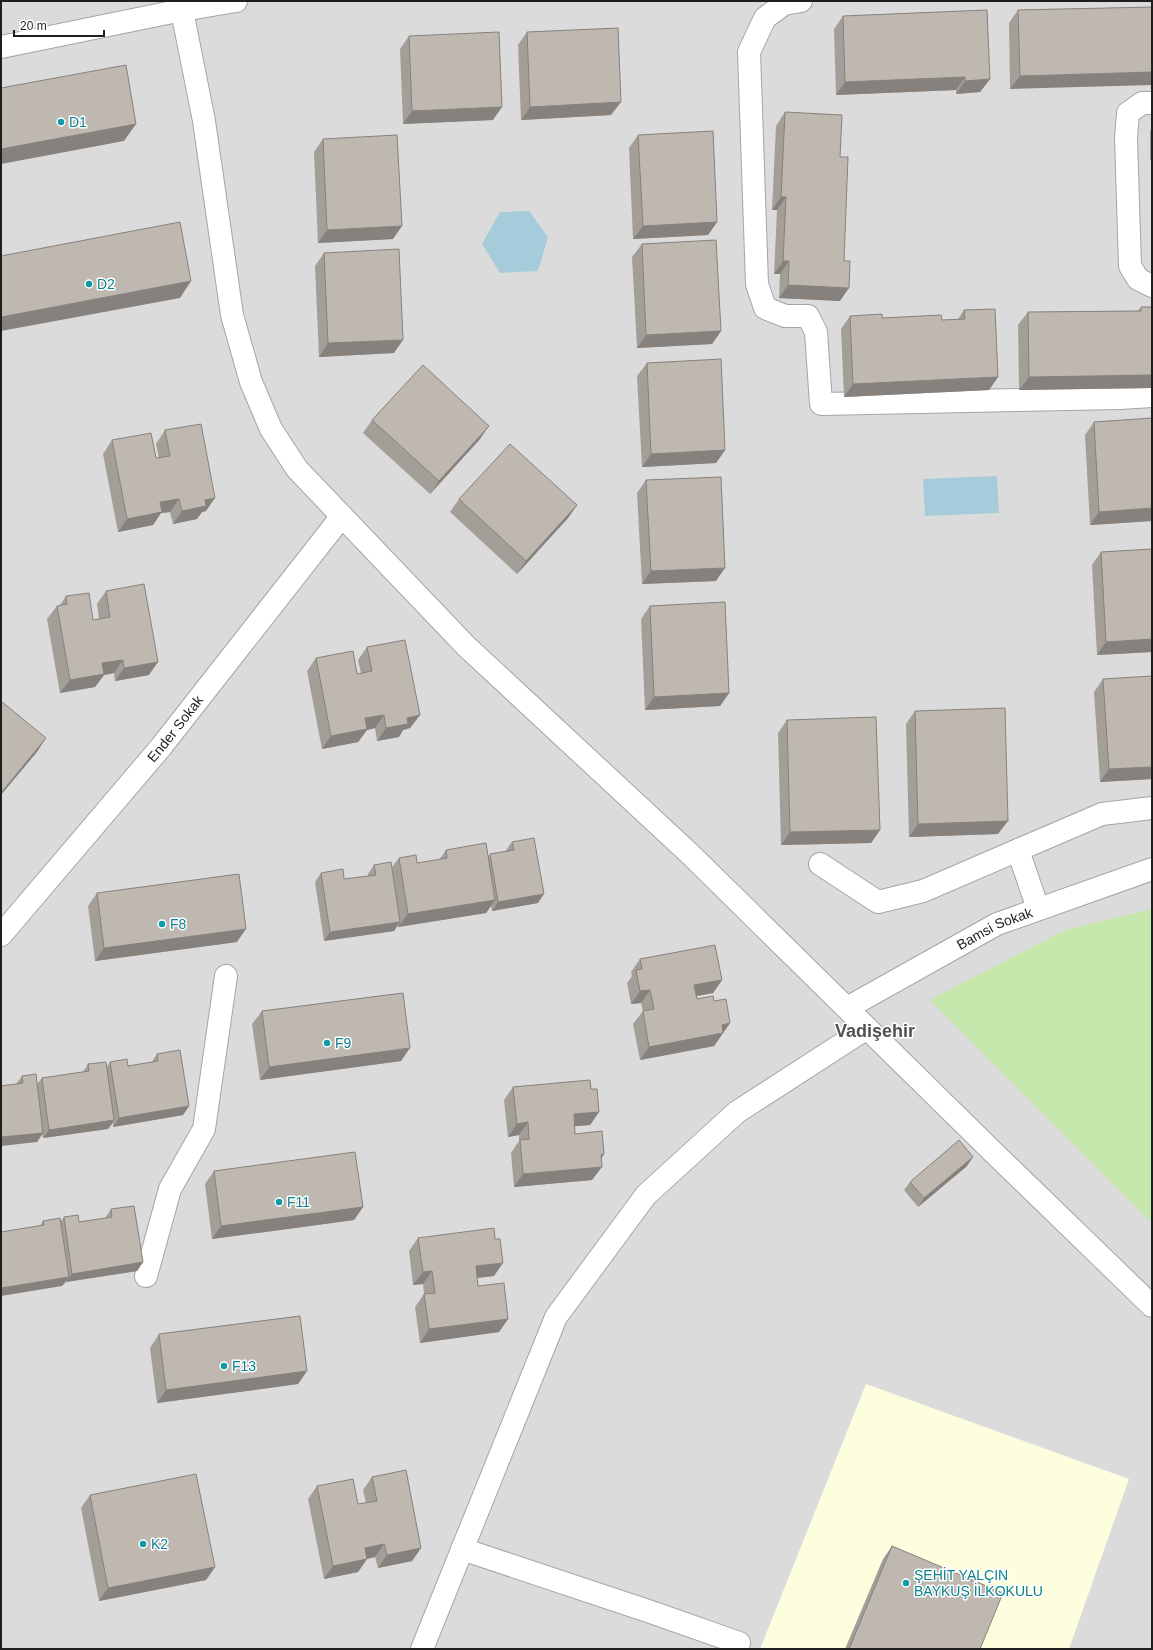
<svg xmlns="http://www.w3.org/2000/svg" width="1153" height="1650" font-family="Helvetica,sans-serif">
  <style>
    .residential { fill: #dcdbdb }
    .education { fill: #fcfede }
    .grass { fill: #c6e7ab }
    .water { fill: #a6ccdb }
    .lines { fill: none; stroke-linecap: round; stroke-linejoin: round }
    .minor-casing { stroke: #a5a5a5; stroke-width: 24 }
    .minor { stroke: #fff; stroke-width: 22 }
    .wall { fill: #a49e98 }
    .shaded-wall { fill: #86817c }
    .building { fill: #bfb8b1; stroke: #86817c }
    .culture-dot { fill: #0f9aa8; stroke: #fff; stroke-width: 1.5 }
    .labels { text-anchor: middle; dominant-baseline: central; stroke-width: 3; stroke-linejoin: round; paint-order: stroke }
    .culture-label { font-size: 14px; fill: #0d838f; stroke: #fff; text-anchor: start }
    .street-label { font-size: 14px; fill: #1e1e1e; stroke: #fff }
    .district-label { font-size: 18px; font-weight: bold; fill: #515151; stroke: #fff }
  </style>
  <rect width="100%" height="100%" fill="#efece4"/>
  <rect class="residential" x="1" y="1" width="1151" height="1648"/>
  <polygon class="education" points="866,1384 1129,1479 1069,1649 760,1649"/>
  <polygon class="grass" points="1152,909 1152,1223 930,1000 1065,930"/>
  <g class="water">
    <polygon points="529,211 548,237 538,271 500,273 482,244 500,212"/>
    <polygon points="997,476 999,513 925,516 923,479"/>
  </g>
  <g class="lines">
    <g class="minor-casing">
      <g id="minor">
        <polyline points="180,1 204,121 232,315 251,382 271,429 297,469 466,646 690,854 993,1152 1152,1306"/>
        <polyline points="801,1 784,4 765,18 749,52 757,284 765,308 785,316 808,316 816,332 821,404 1120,398 1152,396"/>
        <polyline points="1,47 182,10 236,1"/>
        <polyline points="1152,103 1142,103 1128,113 1126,138 1130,266 1138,279 1152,286"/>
        <polyline points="1018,850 1102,814 1152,808"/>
        <polyline points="820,864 878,902 923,891 1018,850 1038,909"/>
        <path id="s1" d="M1,935L161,747L342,516"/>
        <path id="s2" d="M847,1008L997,924L1152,869"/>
        <polyline points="146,1276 170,1189 204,1129 226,976"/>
        <polyline points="462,1549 648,1611 739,1643"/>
        <polyline points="422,1649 556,1317 646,1195 737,1112 867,1028"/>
      </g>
    </g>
    <use href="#minor" class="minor"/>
  </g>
  <g class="wall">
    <polygon points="1152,7 1010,89 1009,23 1018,10"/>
    <polygon points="843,16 990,79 980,92 956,94 956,90 836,95 834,29"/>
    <polygon points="527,32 611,115 521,120 518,45"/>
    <polygon points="409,36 493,120 403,124 400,49"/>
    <polygon points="785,112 840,157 840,301 779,298 780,274 774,274 777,210 772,210 776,126"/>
    <polygon points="1152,127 1152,160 1150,160 1150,131"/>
    <polygon points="638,135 717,222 708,235 633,239 629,148"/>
    <polygon points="323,139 393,239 318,243 314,152"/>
    <polygon points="642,244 721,331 712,344 637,348 632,257"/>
    <polygon points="324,253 394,353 319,357 315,266"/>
    <polygon points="1141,307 1152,307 1152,388 1019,390 1018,325 1028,312 1138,311"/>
    <polygon points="964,310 998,377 989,390 844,397 841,329 850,316 882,318 942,320 958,319"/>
    <polygon points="647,363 725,450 716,463 642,467 637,376"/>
    <polygon points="372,420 480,439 430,494 363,433"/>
    <polygon points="1094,422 1152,521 1090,525 1085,435"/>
    <polygon points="165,430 206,511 202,512 197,519 173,524 170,512 161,513 153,525 118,532 103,454 112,440 156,458 159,458 156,444"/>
    <polygon points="646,480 716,581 642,584 637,493"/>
    <polygon points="459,499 577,505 568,518 517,574 450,512"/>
    <polygon points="1101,552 1152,652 1097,655 1092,565"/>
    <polygon points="106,591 149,675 115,681 114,673 104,675 95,687 60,693 47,619 57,606 60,605 66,596 93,620 99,619 97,604"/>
    <polygon points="650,606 729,693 720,706 645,710 641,619"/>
    <polygon points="367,647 420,715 410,728 403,730 399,737 377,741 375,728 367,730 358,742 322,749 307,671 316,658 357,674 361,673 358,660"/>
    <polygon points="1103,679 1152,779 1100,782 1094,692"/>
    <polygon points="915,711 998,834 909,837 906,724"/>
    <polygon points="787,720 880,830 871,843 781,845 778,733"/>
    <polygon points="512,842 538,903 492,911 491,906 486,913 398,927 398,924 394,931 324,941 315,882 321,873 344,879 368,876 368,874 374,865 392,867 399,858 417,863 439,860 446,850 489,856 490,854 506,851 506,850"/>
    <polygon points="97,893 237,942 95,961 88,906"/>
    <polygon points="640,959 722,980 713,993 697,996 697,999 714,1001 730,1023 714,1046 640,1060 633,1024 643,1011 641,1003 631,1004 627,983 632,976 631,972"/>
    <polygon points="262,1011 401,1061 260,1080 252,1024"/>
    <polygon points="157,1054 189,1106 183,1115 113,1127 113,1123 108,1129 43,1138 42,1134 37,1142 16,1084 22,1076 37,1084 42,1078 83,1072 88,1064 107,1067 110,1062 128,1066 151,1063"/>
    <polygon points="513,1087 591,1089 599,1112 590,1125 575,1126 575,1134 604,1154 601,1159 592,1180 514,1187 511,1153 519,1141 519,1135 508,1137 504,1100"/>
    <polygon points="967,1166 918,1207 904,1190 910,1182"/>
    <polygon points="214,1171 363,1207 354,1220 212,1239 205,1184"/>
    <polygon points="111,1209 143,1262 137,1271 66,1282 62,1286 40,1226 43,1221 61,1221 64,1217 79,1222 105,1218"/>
    <polygon points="418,1238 494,1276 477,1278 478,1286 508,1319 499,1332 420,1343 415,1307 424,1294 423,1284 413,1285 409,1251"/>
    <polygon points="159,1334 307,1371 298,1384 157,1403 150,1348"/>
    <polygon points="372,1477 421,1548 412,1561 378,1568 375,1557 367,1559 358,1572 324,1579 308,1499 317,1486 358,1504 366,1503 363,1490"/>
    <polygon points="90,1495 215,1567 206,1580 99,1601 81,1508"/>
    <polygon points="892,1546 980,1649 845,1649 883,1559"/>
  </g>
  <g class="shaded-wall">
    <polygon points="1152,72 1152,85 1010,89 1020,76"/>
    <polygon points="965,77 956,90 836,95 845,82"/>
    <polygon points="990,79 980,92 956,94 965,81"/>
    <polygon points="621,102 611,115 521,120 530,107"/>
    <polygon points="502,107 493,120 403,124 412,111"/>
    <polygon points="136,124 124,141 1,164 1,149"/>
    <polygon points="781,197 786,197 777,210 772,210"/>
    <polygon points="717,222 708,235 633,239 643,226"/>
    <polygon points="402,226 393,239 318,243 327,230"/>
    <polygon points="783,261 789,261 780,274 774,274"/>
    <polygon points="191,281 180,298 1,331 1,317"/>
    <polygon points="788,285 849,288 840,301 779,298"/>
    <polygon points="721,331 712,344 637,348 646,335"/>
    <polygon points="403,340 394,353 319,357 328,343"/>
    <polygon points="1152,375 1152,388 1019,390 1029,377"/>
    <polygon points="998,377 989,390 844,397 853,384"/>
    <polygon points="489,426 480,439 430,494 439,481"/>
    <polygon points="725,450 716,463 642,467 651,454"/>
    <polygon points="215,498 206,511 202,512 197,519 173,524 182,511 205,500"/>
    <polygon points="179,499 170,512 161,513 153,525 118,532 127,519 160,502"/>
    <polygon points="577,505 568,518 517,574 526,561"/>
    <polygon points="1152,508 1152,521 1090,525 1099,512"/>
    <polygon points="725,568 716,581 642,584 651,571"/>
    <polygon points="1152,639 1152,652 1097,655 1106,642"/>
    <polygon points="123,660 114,673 104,675 95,687 60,693 70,680 102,663"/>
    <polygon points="158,662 149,675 115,681 124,668"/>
    <polygon points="729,693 720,706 645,710 654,697"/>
    <polygon points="384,715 375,728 367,730 358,742 322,749 331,736 365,718"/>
    <polygon points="420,715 410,728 403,730 399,737 377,741 386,728 407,718"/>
    <polygon points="46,738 37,752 1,795 1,793"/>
    <polygon points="1152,767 1152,779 1100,782 1109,769"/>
    <polygon points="1008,821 998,834 909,837 918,824"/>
    <polygon points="880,830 871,843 781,845 790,832"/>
    <polygon points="544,894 538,903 492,911 498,902"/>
    <polygon points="495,900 486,913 398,927 408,914"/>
    <polygon points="400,922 394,931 324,941 330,932"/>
    <polygon points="246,929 237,942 95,961 104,948"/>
    <polygon points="722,980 713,993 685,998 694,985"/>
    <polygon points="650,990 641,1003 631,1004 640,991"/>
    <polygon points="730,1023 714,1046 640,1060 649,1047 722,1025"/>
    <polygon points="410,1048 401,1061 260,1080 269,1067"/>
    <polygon points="189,1106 183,1115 113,1127 119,1118"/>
    <polygon points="599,1112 590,1125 565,1127 574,1114"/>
    <polygon points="114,1120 108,1129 43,1138 49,1130"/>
    <polygon points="528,1122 519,1135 508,1137 517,1124"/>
    <polygon points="43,1133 37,1142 1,1146 1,1137"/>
    <polygon points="604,1154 595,1167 601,1155"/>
    <polygon points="973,1157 967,1166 918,1207 924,1198"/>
    <polygon points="602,1167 592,1180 514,1187 523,1174"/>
    <polygon points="363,1207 354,1220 212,1239 221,1226"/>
    <polygon points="143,1262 137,1271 66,1282 72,1274"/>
    <polygon points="503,1263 494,1276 467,1279 476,1266"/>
    <polygon points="432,1271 423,1284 413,1285 423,1272"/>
    <polygon points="69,1277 62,1286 1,1296 1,1288"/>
    <polygon points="508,1319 499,1332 420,1343 429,1329"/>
    <polygon points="307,1371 298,1384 157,1403 166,1390"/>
    <polygon points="384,1544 375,1557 362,1560 367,1559 358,1572 324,1579 333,1566 365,1548"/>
    <polygon points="421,1548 412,1561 378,1568 387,1555"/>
    <polygon points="215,1567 206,1580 99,1601 108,1588"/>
  </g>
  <g class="building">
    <polygon points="1152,7 1152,72 1020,76 1018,10"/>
    <polygon points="987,10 990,79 965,81 965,77 845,82 843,16"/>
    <polygon points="618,28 621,102 530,107 527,32"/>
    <polygon points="499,32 502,107 412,111 409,36"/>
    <polygon points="126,65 136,124 1,149 1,88"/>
    <polygon points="785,112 842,115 840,157 848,157 844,261 850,261 849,288 788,285 789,261 783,261 786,197 781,197"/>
    <polygon points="713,131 717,222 643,226 638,135"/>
    <polygon points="397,135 402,226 327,230 323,139"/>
    <polygon points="180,222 191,281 1,317 1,256"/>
    <polygon points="716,240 721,331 646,335 642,244"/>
    <polygon points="399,249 403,340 328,343 324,253"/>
    <polygon points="1141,307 1152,307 1152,375 1029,377 1028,312 1141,311"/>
    <polygon points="995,309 998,377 853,384 850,316 882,314 882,318 941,315 942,320 965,319 964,310"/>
    <polygon points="721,359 725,450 651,454 647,363"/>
    <polygon points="423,365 489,426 439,481 372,420"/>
    <polygon points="1152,418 1152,508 1099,512 1094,422"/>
    <polygon points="201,424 215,498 205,500 206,506 182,511 179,499 160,502 162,512 127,519 112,440 151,433 156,458 170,456 165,430"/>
    <polygon points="510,444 577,505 526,561 459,499"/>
    <polygon points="721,477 725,568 651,571 646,480"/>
    <polygon points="1152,549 1152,639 1106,642 1101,552"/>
    <polygon points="144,584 158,662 124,668 123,660 102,663 104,674 70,680 57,606 67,604 66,596 89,593 93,620 110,617 106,591"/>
    <polygon points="725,602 729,693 654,697 650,606"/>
    <polygon points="405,640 420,715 407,718 408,724 386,728 384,715 365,718 367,729 331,736 316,658 353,651 357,674 372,671 367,647"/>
    <polygon points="1152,676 1152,767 1109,769 1103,679"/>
    <polygon points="1,701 46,738 1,793"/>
    <polygon points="1005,708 1008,821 918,824 915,711"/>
    <polygon points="876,717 880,830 790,832 787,720"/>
    <polygon points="534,838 544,894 498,902 490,854 514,850 512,842"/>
    <polygon points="486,843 495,900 408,914 399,858 416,855 417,863 447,858 446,850"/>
    <polygon points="391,862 400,922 330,932 321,873 343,869 344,879 376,875 374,865"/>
    <polygon points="239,874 246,929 104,948 97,893"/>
    <polygon points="715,945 722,980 694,985 697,999 713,996 714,1001 726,999 730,1023 722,1025 723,1033 649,1047 643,1011 654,1009 650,990 640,991 636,970 642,969 640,959"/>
    <polygon points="403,993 410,1048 269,1067 262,1011"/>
    <polygon points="180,1050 189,1106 119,1118 110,1062 127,1059 128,1066 158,1061 157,1054"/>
    <polygon points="106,1062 114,1120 49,1130 42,1078 89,1071 88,1064"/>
    <polygon points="36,1074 43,1133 1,1137 1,1086 23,1083 22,1076"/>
    <polygon points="590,1080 591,1089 597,1089 599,1112 574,1114 575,1134 602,1131 604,1154 601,1155 602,1167 523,1174 520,1140 529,1139 528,1122 517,1124 513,1087"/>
    <polygon points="959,1140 973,1157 924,1198 910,1182"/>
    <polygon points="355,1152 363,1207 221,1226 214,1171"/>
    <polygon points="134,1206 143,1262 72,1274 64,1217 78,1215 79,1222 112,1217 111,1209"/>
    <polygon points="60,1218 69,1277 1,1288 1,1232 44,1225 43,1221"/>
    <polygon points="494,1228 495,1239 500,1239 503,1263 476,1266 478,1286 504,1283 508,1319 429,1329 424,1294 435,1293 432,1271 423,1272 418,1238"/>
    <polygon points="300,1316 307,1371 166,1390 159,1334"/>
    <polygon points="406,1470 421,1548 387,1555 384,1544 365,1548 367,1559 333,1566 317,1486 353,1479 358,1504 377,1501 372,1477"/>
    <polygon points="196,1474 215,1567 108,1588 90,1495"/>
    <polygon points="892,1546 1003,1593 980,1649 849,1649"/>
  </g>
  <g class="culture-dot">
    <circle cx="61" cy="122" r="4"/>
    <circle cx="89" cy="284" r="4"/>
    <circle cx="162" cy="924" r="4"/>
    <circle cx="327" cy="1043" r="4"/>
    <circle cx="279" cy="1202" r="4"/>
    <circle cx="224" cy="1366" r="4"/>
    <circle cx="143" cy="1544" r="4"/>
    <circle cx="906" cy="1583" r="4"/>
  </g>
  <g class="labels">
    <g class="culture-label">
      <text x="69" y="122">D1</text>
      <text x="97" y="284">D2</text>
      <text x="170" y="924">F8</text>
      <text x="335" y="1043">F9</text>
      <text x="287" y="1202">F11</text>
      <text x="232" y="1366">F13</text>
      <text x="151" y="1544">K2</text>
      <text x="914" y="1575">ŞEHİT YALÇIN<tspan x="914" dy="16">BAYKUŞ İLKOKULU</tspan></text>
    </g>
    <g class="street-label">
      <text stroke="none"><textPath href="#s1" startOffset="270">Ender Sokak</textPath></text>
      <text stroke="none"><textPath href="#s2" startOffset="168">Bamsi Sokak</textPath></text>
    </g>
    <g class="district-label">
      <text x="875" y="1031">Vadişehir</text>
    </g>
  </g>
  <rect width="1153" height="1650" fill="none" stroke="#1e1e1e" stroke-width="4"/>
  <path d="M14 30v6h90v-6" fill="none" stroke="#1e1e1e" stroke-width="2"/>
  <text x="20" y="30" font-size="12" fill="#1e1e1e" stroke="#ffffff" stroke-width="3" paint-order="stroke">20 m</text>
</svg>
